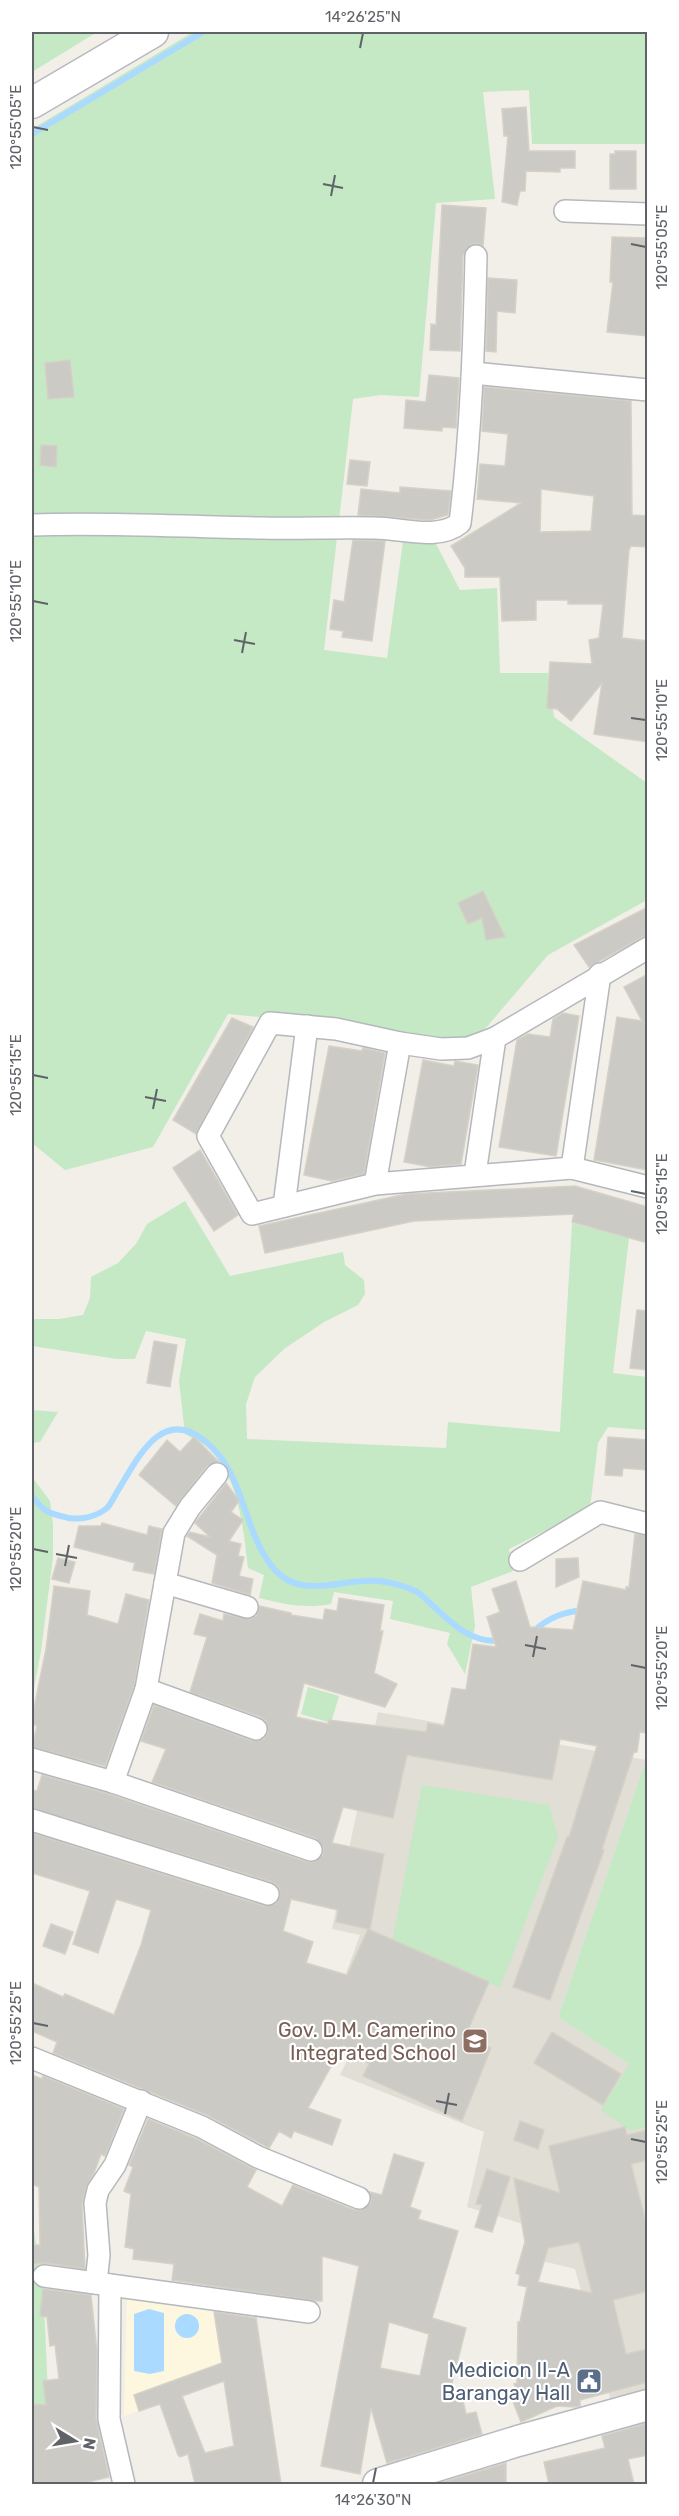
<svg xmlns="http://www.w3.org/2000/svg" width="679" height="2516" font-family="Rubik,sans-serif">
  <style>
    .commercial { fill: #fef7e0 }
    .education { fill: #e1ded6 }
    .green { fill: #c5e8c5 }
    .water { fill: #aadaff }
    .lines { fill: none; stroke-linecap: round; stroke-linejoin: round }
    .stream { stroke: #aadaff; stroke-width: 6 }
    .building { fill: #cccac5; stroke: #d6d1c6; stroke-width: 1.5; fill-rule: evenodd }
    .street-casing { stroke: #b5b8bc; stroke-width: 24 }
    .secondary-casing { stroke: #b6babf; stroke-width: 33 }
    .street { stroke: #fff; stroke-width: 21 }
    .secondary { stroke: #fff; stroke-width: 30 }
    .ticks { fill: none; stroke: #5f6368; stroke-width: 2 }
    .labels { text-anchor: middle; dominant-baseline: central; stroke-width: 4.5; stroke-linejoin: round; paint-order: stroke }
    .education-label { font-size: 20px; fill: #785e54; stroke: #fff; text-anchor: end }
    .service-label { font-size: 20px; fill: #4e5e75; stroke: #fff; text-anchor: end }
    .neatline { fill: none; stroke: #5f6368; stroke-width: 2 }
    .ticks-label { font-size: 15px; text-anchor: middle; fill: #5f6368 }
  </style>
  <rect width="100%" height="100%" fill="#f1efe8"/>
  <polygon class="commercial" points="127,2295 214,2305 224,2381 124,2416"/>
  <polygon class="education" points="378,1712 646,1760 558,2017 629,2064 631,2131 647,2127 647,2398 613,2409 575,2269 526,2257 533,2227 467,2207 484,2132 340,2075 381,1992 345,1976 360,1935 332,1929"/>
  <g class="green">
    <polygon points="32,32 97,32 32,72"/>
    <polygon points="193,32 647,32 647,144 532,144 529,90 483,92 495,199 436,203 419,397 381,395 353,399 324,650 387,658 404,534 434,540 460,590 497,588 500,673 548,673 554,717 647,783 647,900 548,955 473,1043 449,1044 345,1025 228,1014 153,1147 65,1170 32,1143 32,129"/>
    <path d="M185,1201L230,1276L343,1252L345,1265L364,1280L365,1294L358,1305L324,1322L284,1349L255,1377L246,1404L247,1439L446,1448L448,1422L560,1432L572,1223L629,1238L613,1373L647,1377V1430L608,1427L598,1443L590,1508L509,1549L513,1571L471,1587L475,1626L465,1674L447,1644L450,1633L390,1619L393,1601L334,1592L331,1604C305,1609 284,1604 259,1598L264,1575L248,1568C243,1529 240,1479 209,1449C203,1443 193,1439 185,1434L179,1381L186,1339L146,1331L135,1359H117L32,1346V1319H59L83,1315L90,1298L91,1277L118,1263L136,1244L147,1224Z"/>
    <polygon points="32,1410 58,1412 40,1442 32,1443"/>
    <polygon points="32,1477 50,1501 53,1525 53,1557 41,1651 32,1698"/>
    <polygon points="308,1687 339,1696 331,1723 301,1714"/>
    <polygon points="647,1757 648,2127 631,2131 601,2110 629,2064 558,2017"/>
    <polygon points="422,1785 549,1805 558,1837 500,1988 392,1942"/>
    <polygon points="32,2219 43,2284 49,2415 32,2414"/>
  </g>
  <g class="water">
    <polygon points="149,2309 164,2313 164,2371 150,2374 134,2371 134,2314"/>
    <circle cx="187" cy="2326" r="12"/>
  </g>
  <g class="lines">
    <g class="stream">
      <polyline points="32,134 203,32"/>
      <path d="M32,1496C45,1513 48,1513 69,1518C81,1520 96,1517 107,1508C111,1504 114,1497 117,1492C137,1460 161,1405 205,1441C243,1471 242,1523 268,1561C298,1607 343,1574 386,1582C396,1584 412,1588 420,1594C445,1615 464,1643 500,1641"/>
      <path d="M534,1631C549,1617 564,1612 584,1610"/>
    </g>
  </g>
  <g class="building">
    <polygon points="526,107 529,151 575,151 575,168 560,168 560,172 526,171 525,191 520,191 517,205 502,202 508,136 504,136 502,109"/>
    <polygon points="615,151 636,151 636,189 610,189 610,154 615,154"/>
    <polygon points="442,205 486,208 483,246 477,243 470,245 463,255 460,351 430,350 431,324 436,325"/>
    <polygon points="612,237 648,238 646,296 648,296 648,336 607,332 613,282 610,282"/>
    <polygon points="488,278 517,280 515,313 497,311 496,352 486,351"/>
    <polygon points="70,360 74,397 48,399 45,363"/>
    <polygon points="429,375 459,378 456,428 442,427 442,431 404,428 406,400 426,402"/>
    <path d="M484,387L631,401L632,515L648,516V547L631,546L629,550L622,638L648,641V742L594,734L602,683L571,721L557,709L547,708L550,662L592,664L589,640L599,638L603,604H568V600H536V620L502,621L500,577H465V568L451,546L521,503L477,499L480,464L505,466L508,434L482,431ZM541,489L594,496L591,531L540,532Z"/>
    <polygon points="41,445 57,446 56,467 40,465"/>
    <polygon points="350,460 370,462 367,486 347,484"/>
    <polygon points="400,487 451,491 448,515 430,520 358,515 361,489 400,493"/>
    <polygon points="353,540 385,541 372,641 342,637 343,631 330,629 334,600 344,602"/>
    <polygon points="483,891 505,937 486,940 482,918 468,924 458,903"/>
    <polygon points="648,907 648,934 589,967 574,945"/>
    <polygon points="648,974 648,1170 594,1160 617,1017 642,1021 624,987"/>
    <polygon points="563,1013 579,1016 556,1156 499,1147 517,1040 528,1034 550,1037 553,1019"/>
    <polygon points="232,1018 253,1027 196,1134 173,1120"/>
    <polygon points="329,1046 362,1051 363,1048 385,1053 364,1174 332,1181 304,1175"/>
    <polygon points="423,1060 454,1066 455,1061 478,1065 461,1164 431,1167 404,1162"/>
    <polygon points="200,1150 238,1215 214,1231 173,1168"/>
    <polygon points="575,1186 648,1207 648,1243 572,1222 574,1214 414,1221 265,1253 259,1226 406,1194"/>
    <polygon points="637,1310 648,1311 648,1370 630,1368"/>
    <polygon points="154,1341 177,1345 170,1387 147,1383"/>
    <polygon points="194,1437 219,1462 207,1466 176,1506 139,1475 167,1440 180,1452"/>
    <polygon points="608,1437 648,1440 648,1470 623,1468 622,1476 605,1475"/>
    <polygon points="226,1483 239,1501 231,1512 243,1520 229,1541 241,1544 238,1556 244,1557 239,1576 253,1579 250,1595 212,1583 217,1555 187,1536 190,1532 210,1537 195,1523"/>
    <polygon points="102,1523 147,1535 149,1526 162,1529 154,1574 133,1570 135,1563 74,1547 79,1526 101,1526"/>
    <path d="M635,1534L648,1536V1734L640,1731L637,1752H634L602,1849L604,1850L550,2000L513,1987L567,1837H569L597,1746L560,1739L552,1780L407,1755L393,1818L343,1807L332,1843L384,1854L370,1929H368L489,1982L465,2037L491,2048L462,2121L363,2076L369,2064L343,2045L308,2108L341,2120L332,2145L294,2131L291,2138L279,2131L269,2148L207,2115L53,2053L57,2042L32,2031V1983L63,1997L65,1994L114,2015L141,1945L151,1910L116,1899L98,1953L73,1944L90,1891L32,1873V1833L264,1906L276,1904L280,1892L278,1886L272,1882L32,1808V1790L37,1791L42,1775L109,1794L307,1862H314L323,1855V1847L315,1838L152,1782L166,1749L141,1741L154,1705L252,1741L264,1739L268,1733L266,1721L261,1717L190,1692L207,1637L194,1634L200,1614L223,1621L224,1614L249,1619L256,1616L259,1606L291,1613V1615L323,1620L325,1609L337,1611L339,1598L384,1605L380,1631H383L374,1673L397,1684L385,1707L304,1683L296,1717L328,1724L329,1720L426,1732L428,1723L444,1726L452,1688L466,1690L473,1644L496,1647L487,1617L500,1612L492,1589L516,1581L530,1627L573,1630L583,1581L626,1590V1587H629ZM291,1899L338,1910L336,1922L368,1929L347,1975L306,1963L313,1942L283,1931Z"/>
    <polygon points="58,1558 75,1562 69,1583 52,1579"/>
    <polygon points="578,1558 579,1577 556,1587 556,1559"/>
    <polygon points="54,1586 90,1591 87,1615 118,1624 126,1594 149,1600 134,1686 105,1766 32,1747 37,1726 32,1724 32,1718 46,1649"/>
    <polygon points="51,1924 73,1932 65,1954 43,1946"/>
    <polygon points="552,2032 621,2074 603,2105 534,2063"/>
    <polygon points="32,2075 42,2079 43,2076 124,2109 105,2156 101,2154 94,2173 86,2187 82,2204 85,2269 46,2263 32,2264 32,2245 40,2245 39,2187 32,2184"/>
    <path d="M148,2119L197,2139L256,2170L247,2187L282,2206L293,2185L354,2210H361L371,2203L370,2192L382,2195L394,2154L424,2163L410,2207L421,2211L418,2219L458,2231L432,2318L466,2328L448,2399L462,2396L466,2414L476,2412L482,2434L387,2463L371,2408L360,2474L321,2466L359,2266L322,2256V2301H316L172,2280L174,2264L133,2259L134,2249L125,2247L131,2194L124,2191L133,2167L129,2165ZM389,2322L429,2334L420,2376L380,2368Z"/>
    <polygon points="520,2121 544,2130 538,2149 514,2140"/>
    <path d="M625,2127L627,2135L648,2130V2160L631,2164L648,2230V2291L613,2300L626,2354L648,2349V2382L580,2400V2406L574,2407L557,2406L521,2422L512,2399L519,2396L514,2384L517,2383L518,2322H520L527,2287L518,2285L520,2275L516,2273L525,2242L514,2178L560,2193L549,2146ZM579,2242L592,2293L538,2282L548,2248Z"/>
    <polygon points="487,2169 510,2177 492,2232 475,2227 482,2205 476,2204"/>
    <polygon points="43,2289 91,2295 97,2352 96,2419 109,2477 80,2484 32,2484 32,2404 46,2405 43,2381 59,2379 55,2345 50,2346 47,2317 40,2316"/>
    <path d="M214,2312L256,2318L281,2484H195L188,2454L180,2457L178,2455L160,2404L139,2411L134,2395L222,2363ZM224,2381L234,2446L205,2453L182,2396Z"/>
    <polygon points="648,2423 648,2455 628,2459 634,2484 549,2484 544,2462 605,2448 602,2436"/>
    <polygon points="506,2463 506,2484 437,2484"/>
  </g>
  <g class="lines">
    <g class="street-casing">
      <g id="street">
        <polyline points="565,211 648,214"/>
        <polyline points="473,373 648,390"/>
        <path d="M32,525C108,522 184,527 261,528C299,529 337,527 375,528C401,528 438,541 460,523C471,435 474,345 476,256"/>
        <polyline points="648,948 495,1038 468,1048 441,1049 400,1043 336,1029 270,1023 208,1136 252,1214 375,1184 572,1168 648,1187"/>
        <polyline points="572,1168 600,974"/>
        <polyline points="475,1174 495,1038"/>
        <polyline points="375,1184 400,1043"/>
        <polyline points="284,1206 307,1026"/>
        <polyline points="520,1560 600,1512 648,1524"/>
        <polyline points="165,1583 247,1607"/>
        <polyline points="146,1689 256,1729"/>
        <polyline points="32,1759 113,1782 311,1850"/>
        <polyline points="113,1782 146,1689 174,1533 190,1507 217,1474"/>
        <polyline points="32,1820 268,1894"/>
        <polyline points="32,2058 202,2127 258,2157 359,2198"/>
        <polyline points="44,2276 309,2312"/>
        <polyline points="96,2283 99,2255 95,2203 98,2190 115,2165 141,2101"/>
        <polyline points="110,2285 109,2419 124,2484"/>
      </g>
    </g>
    <g class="secondary-casing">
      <g id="secondary">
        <polyline points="32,103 153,32"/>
        <polyline points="378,2484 518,2441 648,2405"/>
      </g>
    </g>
    <use href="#street" class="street"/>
    <use href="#secondary" class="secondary"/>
  </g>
  <path class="ticks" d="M360,48L363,33M33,127L48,130M323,184L343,188M331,196L335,175M631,244L646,247M33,601L48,604M234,640L255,644M242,653L246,632M631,718L646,720M33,1075L48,1078M145,1097L166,1101M153,1109L157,1089M631,1191L646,1194M33,1549L48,1552M56,1554L77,1558M65,1566L69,1545M525,1645L546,1649M533,1657L537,1636M631,1665L646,1668M33,2023L48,2026M436,2101L457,2105M445,2114L449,2093M631,2139L646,2142M373,2483L376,2468"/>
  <defs>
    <g id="school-square" transform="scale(1.35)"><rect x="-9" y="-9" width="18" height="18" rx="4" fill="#8d6e63" stroke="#fff"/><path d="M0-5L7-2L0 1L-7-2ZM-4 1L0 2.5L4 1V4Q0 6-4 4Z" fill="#fff"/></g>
    <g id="civic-square" transform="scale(1.35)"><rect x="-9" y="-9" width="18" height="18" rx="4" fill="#5c6f8a" stroke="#fff"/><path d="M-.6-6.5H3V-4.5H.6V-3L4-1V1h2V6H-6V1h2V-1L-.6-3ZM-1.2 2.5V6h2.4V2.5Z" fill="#fff"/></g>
  </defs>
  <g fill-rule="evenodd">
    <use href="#school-square" x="475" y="2041"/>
    <use href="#civic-square" x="589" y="2381"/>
  </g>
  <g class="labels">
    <g class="education-label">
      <text x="456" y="2030">Gov. D.M. Camerino<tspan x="456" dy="23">Integrated School</tspan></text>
    </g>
    <g class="service-label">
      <text x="570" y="2370">Medicion II-A<tspan x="570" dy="23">Barangay Hall</tspan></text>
    </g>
  </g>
  <rect width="679" height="2516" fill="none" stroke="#ffffff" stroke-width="66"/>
  <g transform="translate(75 2441) rotate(101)" stroke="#ffffff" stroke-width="4.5" paint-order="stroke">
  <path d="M0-4.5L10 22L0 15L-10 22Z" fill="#5f6368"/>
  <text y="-9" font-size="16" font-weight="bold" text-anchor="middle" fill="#5f6368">N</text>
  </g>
  <rect x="33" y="33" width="613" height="2450" class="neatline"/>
  <g class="ticks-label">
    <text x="363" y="22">14°26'25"N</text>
    <text transform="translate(16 127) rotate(-90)" y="5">120°55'05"E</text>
    <text transform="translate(662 247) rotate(-90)" y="5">120°55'05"E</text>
    <text transform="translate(16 601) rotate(-90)" y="5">120°55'10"E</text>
    <text transform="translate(662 720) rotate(-90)" y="5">120°55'10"E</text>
    <text transform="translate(16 1075) rotate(-90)" y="5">120°55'15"E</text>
    <text transform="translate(662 1194) rotate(-90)" y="5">120°55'15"E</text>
    <text transform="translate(16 1549) rotate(-90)" y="5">120°55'20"E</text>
    <text transform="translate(662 1668) rotate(-90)" y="5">120°55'20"E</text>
    <text transform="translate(16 2023) rotate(-90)" y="5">120°55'25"E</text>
    <text transform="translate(662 2142) rotate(-90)" y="5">120°55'25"E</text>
    <text x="373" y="2505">14°26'30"N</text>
  </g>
</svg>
